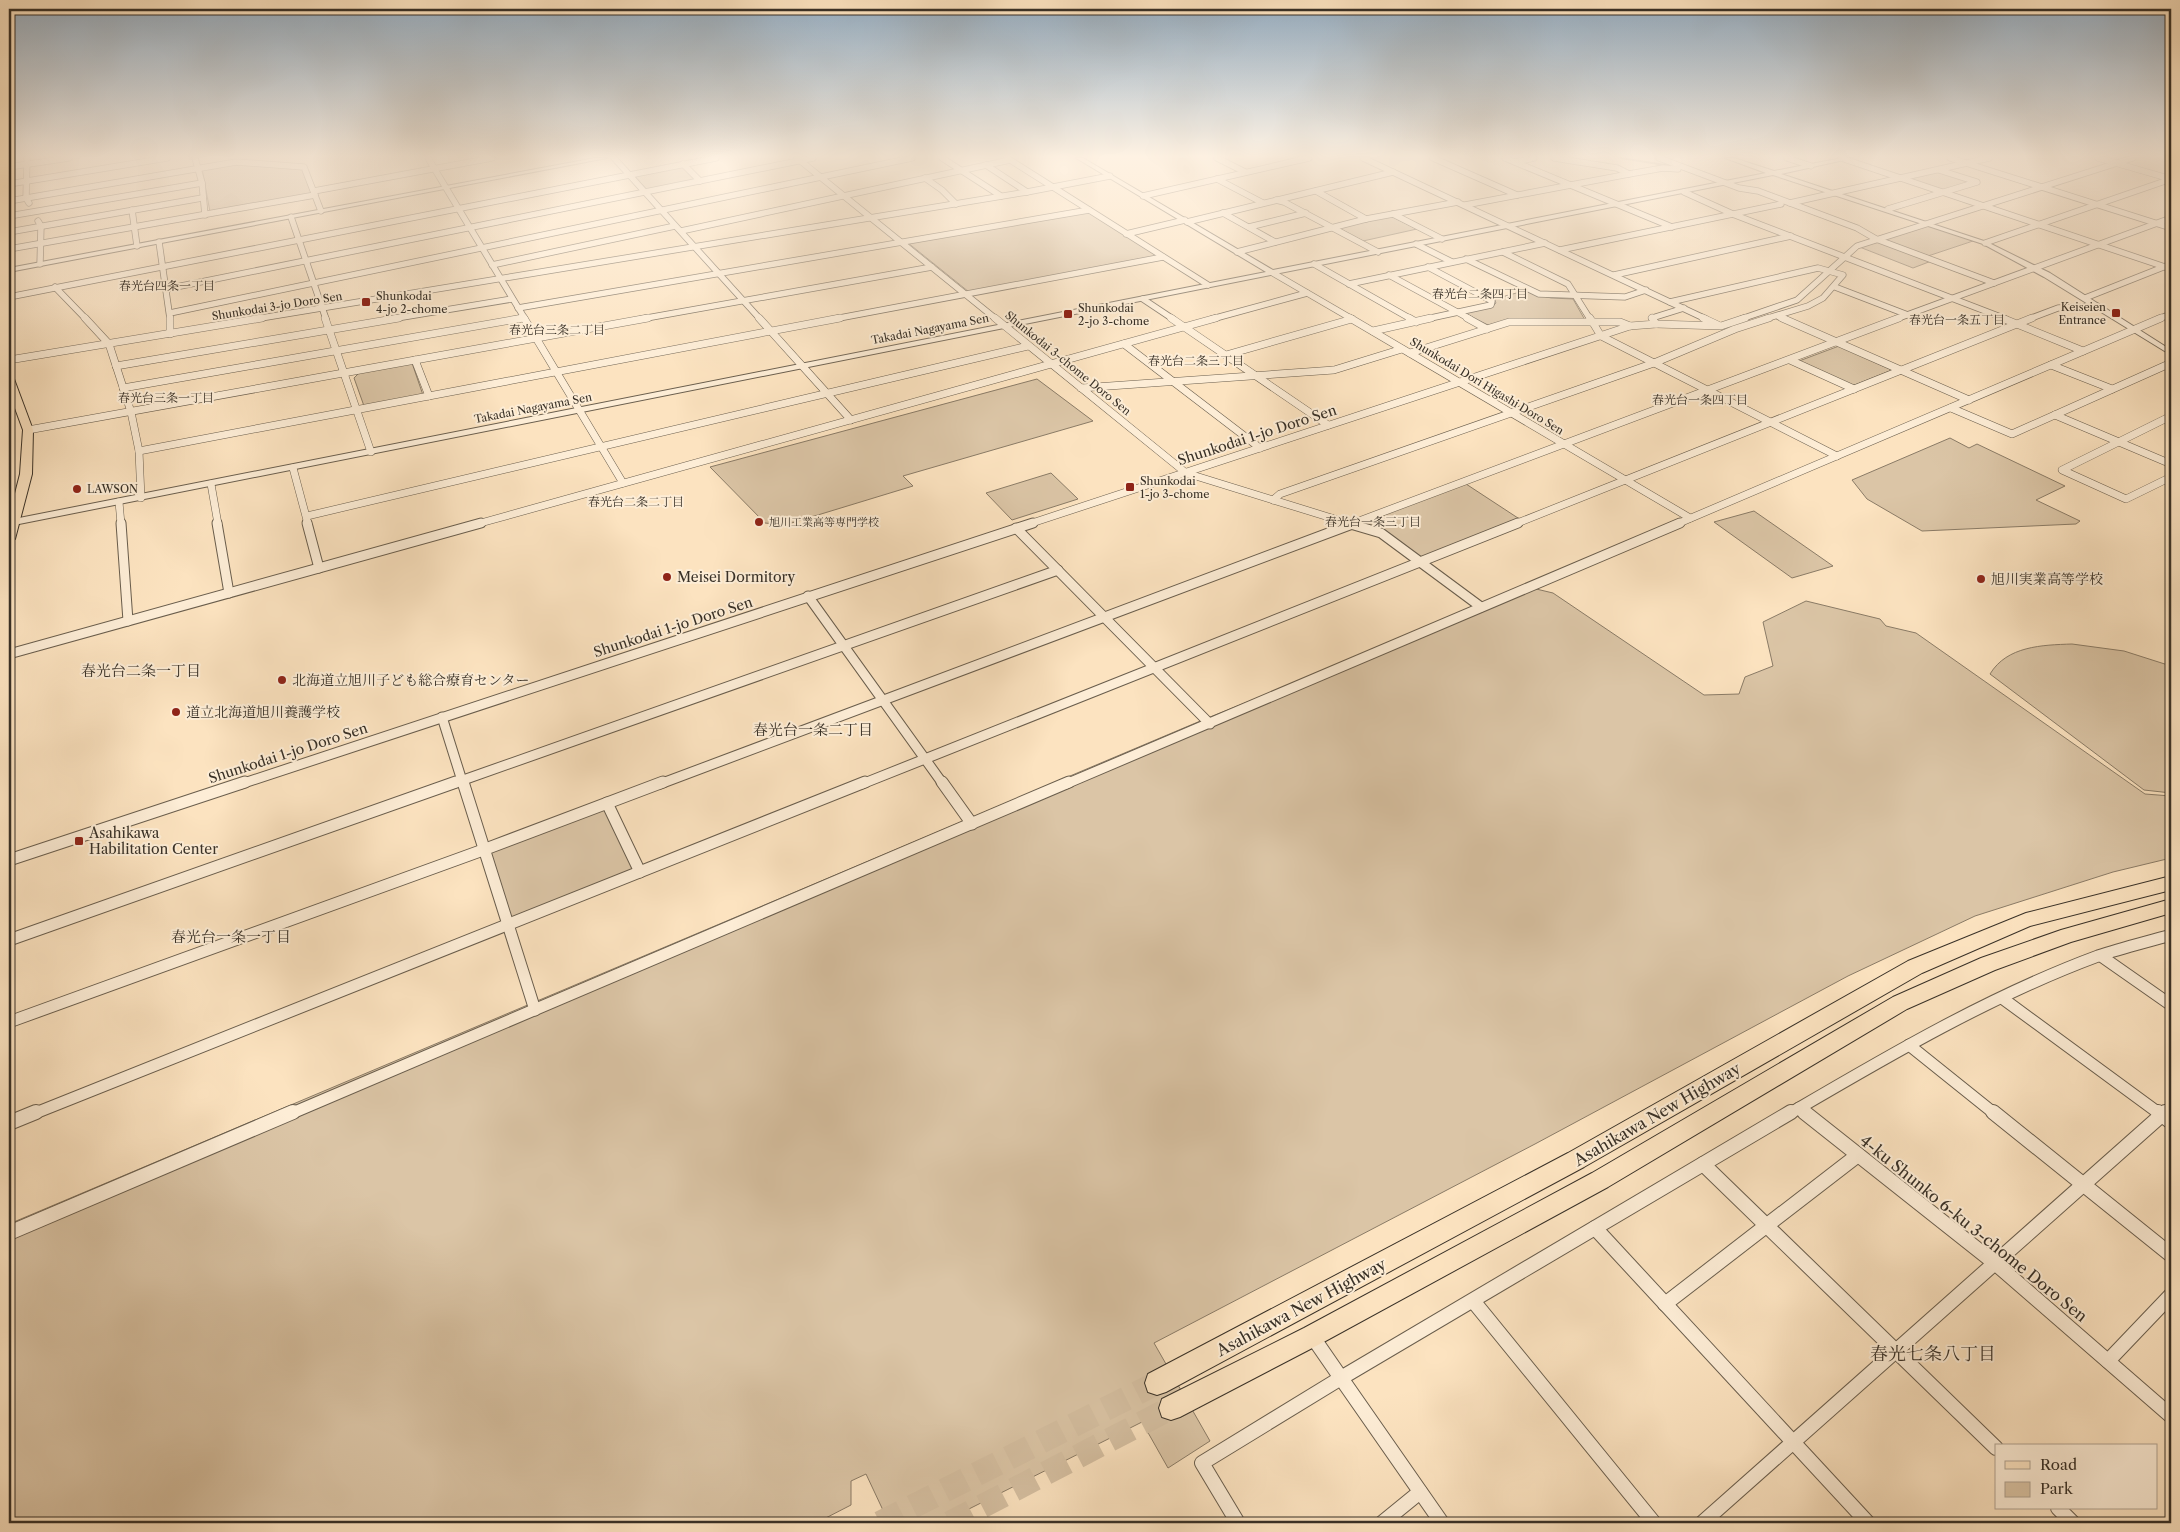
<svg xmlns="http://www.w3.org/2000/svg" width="2180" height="1532" font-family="'Libre Caslon Text','Noto Serif JP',serif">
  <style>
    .green { fill: #dbc5a6; stroke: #8a7b66 }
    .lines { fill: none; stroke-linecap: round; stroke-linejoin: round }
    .stream { stroke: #867764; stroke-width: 2 }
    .trunk-tunnel { stroke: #d5bfa1; stroke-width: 24; stroke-dasharray: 24 12; stroke-linecap: butt }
    .minor-far4-casing { stroke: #6a5e4d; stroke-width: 7 }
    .minor-far3-casing { stroke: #6a5e4d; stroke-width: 8 }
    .minor-far2-casing { stroke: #6a5e4d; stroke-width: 11 }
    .minor-far1-casing { stroke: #6a5e4d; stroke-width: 13 }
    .minor-casing { stroke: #6a5e4d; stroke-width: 16 }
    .tertiary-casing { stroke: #6a5e4d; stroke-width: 2 }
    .primary-casing { stroke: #393127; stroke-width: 2 }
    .trunk-casing { stroke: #393127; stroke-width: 2 }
    .minor-far4 { stroke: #fdedd6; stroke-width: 5.5 }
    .minor-far3 { stroke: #fdedd6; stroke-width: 7 }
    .minor-far2 { stroke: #fdedd6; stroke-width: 9 }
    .minor-far1 { stroke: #fdedd6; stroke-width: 11 }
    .minor { stroke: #fdedd6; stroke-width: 14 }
    .tertiary { fill: #fdedd6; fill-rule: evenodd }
    .primary { fill: #fce3c0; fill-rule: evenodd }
    .trunk { fill: #fce3c0; fill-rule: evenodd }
    .poi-dot { fill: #8f2418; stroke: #fdedd6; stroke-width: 2 }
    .labels { text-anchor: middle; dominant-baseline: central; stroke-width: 4; stroke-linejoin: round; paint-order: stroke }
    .far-poi-label { font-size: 11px; fill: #393127; stroke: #fdedd6; text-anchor: start }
    .far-street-label { font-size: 11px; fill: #393127; stroke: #fdedd6 }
    .far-neighbourhood-label { font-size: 12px; fill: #393127; stroke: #fdedd6 }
    .street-label { font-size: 14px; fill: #393127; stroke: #fdedd6 }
    .poi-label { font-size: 14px; fill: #393127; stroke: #fdedd6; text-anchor: start }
    .neighbourhood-label { font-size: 15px; fill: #393127; stroke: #fdedd6 }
    .near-street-label { font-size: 16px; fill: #393127; stroke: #fdedd6 }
    .near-neighbourhood-label { font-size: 18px; fill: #393127; stroke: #fdedd6 }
  </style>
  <rect width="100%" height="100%" fill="#fce3c0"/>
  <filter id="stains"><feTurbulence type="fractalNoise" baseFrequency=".004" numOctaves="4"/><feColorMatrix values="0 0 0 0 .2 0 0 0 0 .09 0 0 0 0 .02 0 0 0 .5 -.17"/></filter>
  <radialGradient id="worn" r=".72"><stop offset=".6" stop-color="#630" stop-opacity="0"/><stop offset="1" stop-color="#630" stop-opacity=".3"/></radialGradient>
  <g class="green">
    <polygon points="233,163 304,168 314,194 210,212 202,168"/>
    <polygon points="681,166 697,180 647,190 634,175"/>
    <polygon points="1940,171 1973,182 1942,191 1907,179"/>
    <polygon points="1089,211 1160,256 969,292 907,242"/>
    <polygon points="1390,216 1417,229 1363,241 1339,228"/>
    <polygon points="1929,224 1976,240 1925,257 1934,260 1913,268 1857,246"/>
    <polygon points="1524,291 1551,298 1573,299 1585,320 1512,319 1488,325 1464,313 1492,307 1496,303 1494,299"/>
    <polygon points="1839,346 1892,370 1852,386 1799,361"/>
    <polygon points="412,363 423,395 364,406 354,378 359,373"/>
    <polygon points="1037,379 1093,421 903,476 913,486 785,525 765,523 710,467"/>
    <polygon points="1950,438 1969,448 1977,444 2065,486 2036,500 2080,521 2076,524 1922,531 1867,499 1852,480"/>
    <polygon points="1051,473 1078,499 1012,520 986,493"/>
    <polygon points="1463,482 1521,520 1420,562 1381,533 1354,524"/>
    <polygon points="1754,511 1833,566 1792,578 1714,522"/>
    <polygon points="1532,588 1553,593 1704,695 1739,694 1745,677 1773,666 1763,622 1806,601 1880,619 1886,626 1916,633 2145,794 2171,796 2171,858 2113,872 1975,916 1848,976 1535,1144 1154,1343 1210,1441 1168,1468 1142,1422 947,1520 948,1523 889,1523 866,1474 851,1481 851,1505 816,1523 9,1523 9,1224 1205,719"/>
    <path d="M2072,644L2124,651L2171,666V793L2144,790L1990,674C2007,646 2042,645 2072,644Z"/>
    <polygon points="607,803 640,872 508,924 483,850"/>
  </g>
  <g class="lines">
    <polyline class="stream" points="1621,158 1671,166"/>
    <g class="trunk-tunnel">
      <polyline points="880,1523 1157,1383"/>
      <polyline points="950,1523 1171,1408"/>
    </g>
    <g class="minor-far4-casing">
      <g id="minor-far4">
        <polyline points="9,158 11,158"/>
        <polyline points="27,158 26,198 29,203"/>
        <polyline points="195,158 202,183 205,215"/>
        <polyline points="428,158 525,319"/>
        <polyline points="614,158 760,319"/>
        <polyline points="797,158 996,319"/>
        <polyline points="942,158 1001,196"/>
        <polyline points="1007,158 1208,285"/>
        <polyline points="1217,158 1245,172"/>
        <polyline points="1363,158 1706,319"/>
        <polyline points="1433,158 1517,195"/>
        <polyline points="1505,158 1672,227"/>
        <polyline points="1659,158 1739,188 1758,191 1857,228 1876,239 1994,283"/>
        <polyline points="1787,158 1811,166"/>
        <polyline points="1841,158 2171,269"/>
        <polyline points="1950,158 2171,228"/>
        <polyline points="2098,158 2171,179"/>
        <polyline points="1516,162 1534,158"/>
        <polyline points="683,164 700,181"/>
        <polyline points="986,165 1027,192"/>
        <polyline points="9,167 69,158"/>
        <polyline points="1629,174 1663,168 1678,169"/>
        <polyline points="925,178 942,190 956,204"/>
        <polyline points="1217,179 1263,203"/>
        <polyline points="9,184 167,158"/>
        <polyline points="314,191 492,158"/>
        <polyline points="1316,191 1366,219"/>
        <polyline points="1684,192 1735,215 2006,319"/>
        <polyline points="1143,196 1309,158"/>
        <polyline points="1276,200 1284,202 1378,252"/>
        <polyline points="9,201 236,162 304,167 321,211"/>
        <polyline points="1790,203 1989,158"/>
        <polyline points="1465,205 1629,174 1617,168 1554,158"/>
        <polyline points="1888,209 1977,182 1939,170"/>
        <polyline points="132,210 137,246"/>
        <polyline points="1223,213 1275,242"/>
        <polyline points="1393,214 1442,239"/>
        <polyline points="9,216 202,183"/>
        <polyline points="291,217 326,319"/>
        <polyline points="38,221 41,226 40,264"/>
        <polyline points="1187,222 1393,172"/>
        <polyline points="1249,227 1306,213"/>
        <polyline points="681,231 1010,160"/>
        <polyline points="9,232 202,198"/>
        <polyline points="1126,234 1185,220"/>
        <polyline points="159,242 170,319"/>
        <polyline points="1985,243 2171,179"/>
        <polyline points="1416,244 1452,262"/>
        <polyline points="9,249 315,195"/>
        <polyline points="1560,250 1781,204"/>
        <polyline points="1237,252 1366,219 1458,202"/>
        <polyline points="1503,252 1568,284 1590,319"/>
        <polyline points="1466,259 1539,294 1625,297 1646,290"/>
        <polyline points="1314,264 1411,319"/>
        <polyline points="492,265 675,226"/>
        <polyline points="1273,273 1352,319"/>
        <polyline points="1389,275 1470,319"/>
        <polyline points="1614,275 1791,236"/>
        <polyline points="1349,284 1545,243"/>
        <polyline points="55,287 86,319"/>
        <polyline points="1835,287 1908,315"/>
        <polyline points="166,289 813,158"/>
        <polyline points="9,297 716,158"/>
        <polyline points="2085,298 2166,266"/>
        <polyline points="1143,299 1173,319"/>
        <polyline points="1670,302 1818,268 1843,275 1823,298 1808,306 1765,319"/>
        <polyline points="518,308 1089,210"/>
        <polyline points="170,313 912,158"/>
        <polyline points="1779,317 1785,319"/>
        <polyline points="255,319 1027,192 1110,176"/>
        <polyline points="391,319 512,299"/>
        <polyline points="516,319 524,318"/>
        <polyline points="641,319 932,267"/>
        <polyline points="834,319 1163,257"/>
        <polyline points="1212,319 1307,293"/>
        <polyline points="1426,319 1491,305 1492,301 1428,267"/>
        <polyline points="1653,319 1652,318 1684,308"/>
        <polyline points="1741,319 1797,300 1857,246 2133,158"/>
        <polyline points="1896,319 2171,218"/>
        <polyline points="2029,319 2058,308 2097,306"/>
        <polyline points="2158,319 2171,314"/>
      </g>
    </g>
    <g class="minor-far3-casing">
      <g id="minor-far3">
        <polyline points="85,318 109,344 131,412 139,451 141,498"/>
        <polyline points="170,318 170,334"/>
        <polyline points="325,318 371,452"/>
        <polyline points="524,318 623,483"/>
        <polyline points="759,318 851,420"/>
        <polyline points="995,318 1186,473 1351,524"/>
        <polyline points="1171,318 1328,425"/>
        <polyline points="1350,318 1690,518"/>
        <polyline points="1409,318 1416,322"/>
        <polyline points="1467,318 1487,329"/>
        <polyline points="1590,318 1601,336 1837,456"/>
        <polyline points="1703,318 1718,325"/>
        <polyline points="1782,318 1969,400"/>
        <polyline points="2002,318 2083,351"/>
        <polyline points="1656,324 1721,326 1745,318"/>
        <polyline points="1373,331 1431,318"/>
        <polyline points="1124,344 1260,448"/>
        <polyline points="1410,353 1509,322 1620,322 1630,326"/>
        <polyline points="1226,355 1352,319"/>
        <polyline points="9,360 262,318"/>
        <polyline points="415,360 429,396"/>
        <polyline points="1790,360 1854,389"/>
        <polyline points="2051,365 2112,389"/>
        <polyline points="116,366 399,318"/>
        <polyline points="123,388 523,318"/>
        <polyline points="1081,388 1334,370 1402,349"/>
        <polyline points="1951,408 2012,434 2171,363"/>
        <polyline points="2055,415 2171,464"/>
        <polyline points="2171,416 2062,470 2126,499 2171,477"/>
        <polyline points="28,430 648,318"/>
        <polyline points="139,451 840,318"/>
        <polyline points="293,468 308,524"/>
        <polyline points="211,484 218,524"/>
        <polyline points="1273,500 1280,494 1654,363 1735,329 1769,318"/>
        <polyline points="119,502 121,524"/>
        <polyline points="307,516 1028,346"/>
        <polyline points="477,524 1216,318"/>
        <polyline points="1029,524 1630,326 1656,324 1652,318"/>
        <polyline points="1351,524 1899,318"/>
        <polyline points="1515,524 2032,318"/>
        <polyline points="1677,524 2161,318"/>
      </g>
    </g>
    <g class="minor-far2-casing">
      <g id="minor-far2">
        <polyline points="121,523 128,621"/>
        <polyline points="217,523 229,593"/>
        <polyline points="307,523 319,568"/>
        <polyline points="1347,523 1381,533 1481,607"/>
        <polyline points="1016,528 1210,724"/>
        <polyline points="808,596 943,784"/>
        <polyline points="9,654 481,523"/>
        <polyline points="442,717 463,784"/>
        <polyline points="241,784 1033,523"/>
        <polyline points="452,784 1058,570"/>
        <polyline points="660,784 1355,523"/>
        <polyline points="862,784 1518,523"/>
        <polyline points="1066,784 1680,523"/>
      </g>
    </g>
    <g class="minor-far1-casing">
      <g id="minor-far1">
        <polyline points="463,782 535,1010"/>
        <polyline points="942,782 972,824"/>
        <polyline points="607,803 640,872"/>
        <polyline points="9,860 245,782"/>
        <polyline points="9,940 456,782"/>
        <polyline points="2101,956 2171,1005"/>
        <polyline points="2002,998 2160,1114"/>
        <polyline points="9,1022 483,850 663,782"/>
        <polyline points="1909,1045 1995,1114"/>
        <polyline points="1799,1108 1806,1114"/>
        <polyline points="33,1114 865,782"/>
        <polyline points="290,1114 1069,782"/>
        <path d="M1789,1114C1888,1056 1990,996 2098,956C2122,948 2147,942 2171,935"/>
        <polyline points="2164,1114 2171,1107"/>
      </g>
    </g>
    <g class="minor-casing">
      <g id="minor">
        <polyline points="1804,1112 1996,1264 2171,1416"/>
        <polyline points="1993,1112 2171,1255"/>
        <polyline points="2158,1112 2171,1122"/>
        <polyline points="9,1123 36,1112"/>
        <polyline points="1703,1164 1996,1448"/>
        <polyline points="1595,1228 1868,1523"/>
        <polyline points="9,1233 293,1112"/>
        <polyline points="1474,1302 1654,1523"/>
        <polyline points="1665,1304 1858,1155"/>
        <polyline points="1312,1336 1341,1378 1791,1112"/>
        <polyline points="2108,1361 2171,1295"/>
        <polyline points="2058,1508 2073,1523"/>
        <polyline points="1238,1523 1202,1463 1341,1378 1442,1523"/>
        <polyline points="1382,1523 1420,1492"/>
        <polyline points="1702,1523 2165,1112"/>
      </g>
    </g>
    <g class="tertiary-casing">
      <g id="tertiary">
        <polygon points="595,158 607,158 9,272 9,268"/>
        <polygon points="1076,158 1083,158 1273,270 1766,173 1725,158 1734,158 1774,171 1842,158 1853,158 1781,174 1987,242 2050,273 2171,350 2171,355 2044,277 1983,244 1773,175 14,525 9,522 14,519 1266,272"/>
      </g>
    </g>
    <g class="primary-casing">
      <polygon id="primary" points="9,376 14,379 33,430 32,474 15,539 9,543 9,517 20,474 23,430 9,392"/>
    </g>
    <g class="trunk-casing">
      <g id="trunk">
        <polygon points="2171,876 2171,890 2030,926 1922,973 1584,1167 1166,1392 1157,1395 1148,1392 1145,1383 1148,1374 1568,1153 1908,961 2026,913"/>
        <polygon points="2171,899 2171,913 2071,942 1995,970 1907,1009 1608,1187 1320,1344 1180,1417 1171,1420 1162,1417 1159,1408 1162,1399 1304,1328 1592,1173 1893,997 1981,958 2061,930"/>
      </g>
    </g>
    <use href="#minor-far4" class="minor-far4"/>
    <use href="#minor-far3" class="minor-far3"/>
    <use href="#minor-far2" class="minor-far2"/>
    <use href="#minor-far1" class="minor-far1"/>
    <use href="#minor" class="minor"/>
    <use href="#tertiary" class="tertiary"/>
    <use href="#primary" class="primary"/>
    <use href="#trunk" class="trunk"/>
  </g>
  <linearGradient id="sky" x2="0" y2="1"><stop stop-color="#95aec3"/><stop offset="0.42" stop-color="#fef2e3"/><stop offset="1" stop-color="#fef2e3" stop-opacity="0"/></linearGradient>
  <rect width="2180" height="372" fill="url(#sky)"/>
  <g class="poi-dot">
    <rect x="361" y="297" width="10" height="10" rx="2.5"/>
    <rect x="2111" y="308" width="10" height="10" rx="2.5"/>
    <rect x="1063" y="309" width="10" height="10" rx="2.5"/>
    <rect x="1125" y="482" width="10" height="10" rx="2.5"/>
    <circle cx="77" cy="489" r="5"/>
    <circle cx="759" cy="522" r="5"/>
    <circle cx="667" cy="577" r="5"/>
    <circle cx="1981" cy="579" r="5"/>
    <circle cx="282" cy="680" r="5"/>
    <circle cx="176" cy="712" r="5"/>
    <rect x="74" y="836" width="10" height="10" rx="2.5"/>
  </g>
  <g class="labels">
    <g class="far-poi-label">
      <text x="376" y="296">Shunkodai<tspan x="376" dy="13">4-jo 2-chome</tspan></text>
      <text x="2106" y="307" text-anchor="end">Keiseien<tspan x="2106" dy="13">Entrance</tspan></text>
      <text x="1078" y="308">Shunkodai<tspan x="1078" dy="13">2-jo 3-chome</tspan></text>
      <text x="1140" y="481">Shunkodai<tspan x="1140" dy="13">1-jo 3-chome</tspan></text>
      <text x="87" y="489">LAWSON</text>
      <text x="769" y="522">旭川工業高等専門学校</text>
    </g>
    <g class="far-street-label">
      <text transform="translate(277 306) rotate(-9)">Shunkodai 3-jo Doro Sen</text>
      <text transform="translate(930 329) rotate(-11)">Takadai Nagayama Sen</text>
      <text transform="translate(1068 363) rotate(39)">Shunkodai 3-chome Doro Sen</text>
      <text transform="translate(1487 386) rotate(31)">Shunkodai Dori Higashi Doro Sen</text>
      <text transform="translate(533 408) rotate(-11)">Takadai Nagayama Sen</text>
    </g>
    <g class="far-neighbourhood-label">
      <text x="167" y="285">春光台四条一丁目</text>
      <text x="1480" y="293">春光台二条四丁目</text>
      <text x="1957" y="319">春光台一条五丁目</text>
      <text x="557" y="329">春光台三条二丁目</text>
      <text x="1196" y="360">春光台二条三丁目</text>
      <text x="166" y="397">春光台三条一丁目</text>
      <text x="1700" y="399">春光台一条四丁目</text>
      <text x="636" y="501">春光台二条二丁目</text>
      <text x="1373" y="521">春光台一条三丁目</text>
    </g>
    <g class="street-label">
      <text transform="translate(1257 435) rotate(-18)">Shunkodai 1-jo Doro Sen</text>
      <text transform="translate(673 627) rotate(-18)">Shunkodai 1-jo Doro Sen</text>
      <text transform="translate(288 753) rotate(-18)">Shunkodai 1-jo Doro Sen</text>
    </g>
    <g class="poi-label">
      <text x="677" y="577">Meisei Dormitory</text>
      <text x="1991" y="579">旭川実業高等学校</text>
      <text x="292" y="680">北海道立旭川子ども総合療育センター</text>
      <text x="186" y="712">道立北海道旭川養護学校</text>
      <text x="89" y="833">Asahikawa<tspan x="89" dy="16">Habilitation Center</tspan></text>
    </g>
    <g class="neighbourhood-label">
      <text x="141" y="670">春光台二条一丁目</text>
      <text x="813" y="729">春光台一条二丁目</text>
      <text x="231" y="936">春光台一条一丁目</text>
    </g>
    <g class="near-street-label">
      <text transform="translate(1657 1114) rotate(-30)">Asahikawa New Highway</text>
      <text transform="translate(1974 1228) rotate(39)">4-ku Shunko 6-ku 3-chome Doro Sen</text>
      <text transform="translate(1301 1307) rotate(-28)">Asahikawa New Highway</text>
    </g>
    <g class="near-neighbourhood-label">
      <text x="1933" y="1354">春光七条八丁目</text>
    </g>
  </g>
  <rect width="2180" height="1532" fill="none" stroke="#fce3c0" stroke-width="30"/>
  <rect x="10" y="10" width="2160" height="1512" fill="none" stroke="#393127" stroke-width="2.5"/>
  <rect x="15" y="15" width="2150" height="1502" fill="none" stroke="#393127"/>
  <rect x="1995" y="1444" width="162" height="65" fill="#fdedd6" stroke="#afa290"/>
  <rect x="2005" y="1461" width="25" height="8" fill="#fce3c0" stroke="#afa290"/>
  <text x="2040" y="1470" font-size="15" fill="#393127">Road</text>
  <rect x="2005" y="1482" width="25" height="15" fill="#dbc5a6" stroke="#afa290"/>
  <text x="2040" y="1494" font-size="15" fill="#393127">Park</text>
  <rect width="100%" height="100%" filter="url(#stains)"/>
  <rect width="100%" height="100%" fill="url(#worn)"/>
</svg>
